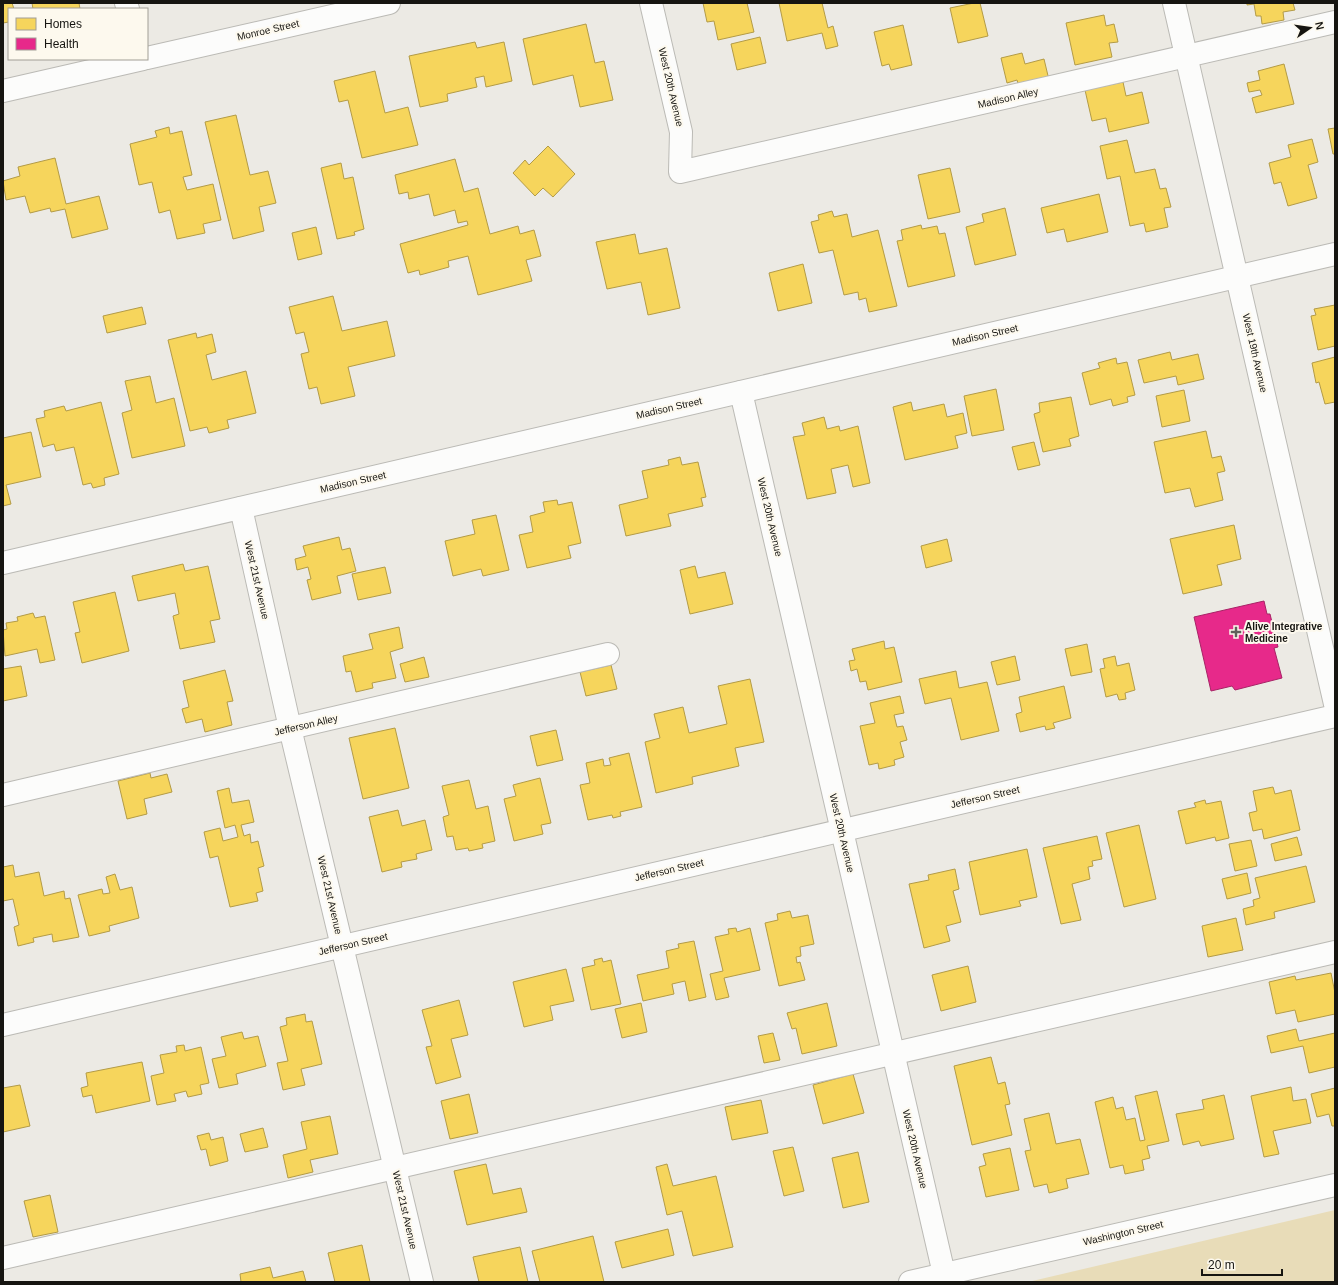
<svg xmlns="http://www.w3.org/2000/svg" width="1338" height="1285" font-family="Arial,sans-serif">
  <style>
    .green { fill: #e8dcb8 }
    .homes { fill: #f6d55c; stroke: #b39b46 }
    .health { fill: #e7298a; stroke: #a82366 }
    .lines { fill: none; stroke-linecap: round; stroke-linejoin: round }
    .minor-casing { stroke: #bbbab5; stroke-width: 24 }
    .minor { stroke: #fcfcfb; stroke-width: 22 }
    .poi-dot { fill: #61605b; stroke: #fdf9ee; stroke-width: 1.5 }
    .labels { text-anchor: middle; dominant-baseline: central; stroke-width: 4; stroke-linejoin: round; paint-order: stroke }
    .street-label { font-size: 10px; fill: #161511; stroke: #fdf9ee }
    .poi-label { font-size: 10px; font-weight: bold; fill: #161511; stroke: #fdf9ee; text-anchor: start }
  </style>
  <rect width="100%" height="100%" fill="#eceae4"/>
  <polygon class="green" points="1335,1210 1335,1282 1028,1282"/>
  <g class="homes">
    <polygon points="3,3 12,3 14,9 9,9 9,22 3,23"/>
    <polygon points="32,3 79,3 80,9 33,9"/>
    <polygon points="703,3 747,3 754,32 718,40 714,21 707,22"/>
    <polygon points="779,3 822,3 828,28 833,26 838,46 826,49 822,33 787,41"/>
    <polygon points="974,3 980,3 988,36 958,43 950,8"/>
    <polygon points="1247,3 1293,3 1295,10 1283,12 1284,20 1262,24 1261,16 1256,16 1254,4 1247,5"/>
    <polygon points="1104,15 1106,26 1114,24 1118,42 1109,43 1112,57 1075,65 1066,23"/>
    <polygon points="586,24 595,63 604,61 613,100 580,107 573,75 533,85 523,39"/>
    <polygon points="903,25 912,65 891,70 889,64 882,66 874,32"/>
    <polygon points="760,37 766,63 737,70 731,44"/>
    <polygon points="475,42 477,48 504,42 512,81 486,87 484,76 475,78 477,87 447,94 448,101 420,107 409,56"/>
    <polygon points="1022,53 1025,64 1044,59 1049,80 1019,87 1017,80 1007,83 1001,58"/>
    <polygon points="1284,64 1294,104 1256,113 1252,98 1262,95 1260,90 1249,92 1247,83 1260,80 1258,71"/>
    <polygon points="375,71 385,113 408,107 418,145 362,158 348,100 339,102 334,81"/>
    <polygon points="1123,82 1126,96 1142,92 1149,123 1109,132 1106,118 1092,121 1085,90"/>
    <polygon points="236,115 250,175 268,171 276,203 259,207 264,231 233,239 205,122"/>
    <polygon points="169,127 170,134 182,131 192,175 183,177 187,190 213,184 221,220 203,224 205,233 177,239 170,210 159,213 152,182 139,185 130,144 157,137 155,131"/>
    <polygon points="1335,128 1335,154 1333,154 1328,129"/>
    <polygon points="1312,139 1318,162 1308,165 1317,198 1288,206 1281,182 1274,184 1269,163 1291,157 1288,145"/>
    <polygon points="1127,140 1135,173 1155,169 1160,189 1166,188 1171,207 1164,208 1168,227 1146,232 1144,223 1130,226 1120,176 1107,179 1100,146"/>
    <polygon points="548,146 575,174 553,197 543,188 535,196 513,173 525,160 529,165"/>
    <polygon points="55,158 66,204 99,196 108,229 72,238 65,209 51,212 50,208 30,213 25,196 6,200 3,181 20,176 18,167"/>
    <polygon points="455,159 464,192 478,188 490,234 518,226 520,234 534,230 541,256 526,260 532,281 478,295 468,256 448,261 449,267 420,275 419,270 408,273 400,244 468,225 467,221 458,223 455,210 434,216 429,194 409,199 408,192 399,194 395,175"/>
    <polygon points="341,163 344,179 353,177 364,229 354,232 355,235 337,239 321,168"/>
    <polygon points="950,168 960,212 928,219 918,175"/>
    <polygon points="1099,194 1108,232 1067,242 1064,229 1047,233 1041,208"/>
    <polygon points="1005,208 1016,255 975,265 966,227 984,222 982,214"/>
    <polygon points="832,211 834,217 847,214 852,237 878,230 897,306 869,312 866,298 859,300 858,292 844,295 833,250 819,253 811,222 819,220 818,215"/>
    <polygon points="921,225 922,229 937,226 939,234 945,233 955,276 908,287 897,241 903,240 901,230"/>
    <polygon points="316,227 322,254 298,260 292,233"/>
    <polygon points="635,234 639,254 667,248 680,308 648,315 641,282 607,289 596,242"/>
    <polygon points="803,264 812,303 778,311 769,273"/>
    <polygon points="333,296 342,331 387,321 395,356 348,367 355,396 321,404 317,387 309,389 301,354 309,352 304,332 296,334 289,307"/>
    <polygon points="1335,305 1335,346 1318,350 1311,316 1316,315 1314,309"/>
    <polygon points="142,307 146,324 107,333 103,316"/>
    <polygon points="196,333 197,338 212,334 216,352 206,355 212,380 246,371 256,413 227,420 229,428 209,433 207,427 190,431 168,340"/>
    <polygon points="1170,352 1172,360 1198,354 1204,379 1178,385 1176,376 1144,383 1138,360"/>
    <polygon points="1335,357 1335,402 1325,404 1319,382 1316,383 1312,363"/>
    <polygon points="1116,358 1117,364 1127,362 1135,395 1127,397 1128,402 1113,406 1111,399 1090,405 1082,373 1100,368 1098,363"/>
    <polygon points="150,376 156,403 174,398 185,446 132,458 122,413 132,410 125,381"/>
    <polygon points="996,389 1004,430 972,436 964,396"/>
    <polygon points="1184,390 1190,421 1162,427 1156,396"/>
    <polygon points="1071,397 1079,436 1069,439 1071,446 1043,452 1034,414 1040,412 1039,403"/>
    <polygon points="101,402 119,474 104,478 105,485 93,488 91,483 83,485 74,447 56,451 54,444 43,447 36,419 45,417 44,411 64,406 66,411"/>
    <polygon points="911,402 913,411 944,404 947,417 963,413 967,433 955,436 958,448 905,460 893,407"/>
    <polygon points="824,417 827,429 839,426 840,431 858,426 870,483 853,487 848,465 831,469 836,493 807,499 793,437 805,435 802,423"/>
    <polygon points="1206,431 1212,458 1221,456 1225,471 1217,473 1223,500 1195,507 1190,488 1165,493 1154,442"/>
    <polygon points="31,432 41,477 6,485 11,504 3,506 3,438"/>
    <polygon points="1034,442 1040,465 1018,470 1012,447"/>
    <polygon points="680,457 682,465 698,462 706,497 701,498 703,506 668,514 671,526 626,536 619,505 648,498 642,471 669,465 668,460"/>
    <polygon points="557,500 558,505 572,502 581,543 568,546 571,558 527,568 519,535 533,532 530,516 545,512 543,502"/>
    <polygon points="496,515 509,570 483,576 481,569 453,576 445,541 475,534 472,520"/>
    <polygon points="1234,525 1241,559 1217,565 1222,585 1183,594 1170,539"/>
    <polygon points="339,537 342,550 350,548 356,571 337,576 341,593 312,600 307,580 311,579 308,567 297,570 295,559 306,556 303,546"/>
    <polygon points="947,539 952,561 926,568 921,546"/>
    <polygon points="183,564 185,571 208,566 220,619 210,621 215,642 180,649 173,616 179,614 175,593 138,601 132,576"/>
    <polygon points="695,566 698,578 725,572 733,604 690,614 680,570"/>
    <polygon points="385,567 391,593 358,600 352,574"/>
    <polygon points="115,592 129,651 82,663 75,633 80,632 73,602"/>
    <polygon points="33,613 35,618 45,616 55,660 40,663 37,649 5,656 3,630 7,629 6,623 18,621 17,617"/>
    <polygon points="399,627 403,648 390,652 396,678 372,683 373,688 356,692 351,671 346,672 343,656 373,649 369,634"/>
    <polygon points="884,641 885,649 894,647 902,682 868,690 866,681 860,682 857,669 851,671 849,661 855,660 852,649"/>
    <polygon points="1087,644 1092,672 1071,676 1065,649"/>
    <polygon points="1015,656 1020,680 997,685 991,662"/>
    <polygon points="1115,656 1117,666 1129,663 1135,690 1125,693 1126,699 1119,700 1117,694 1106,697 1100,669 1105,668 1103,659"/>
    <polygon points="424,657 429,677 405,682 400,664"/>
    <polygon points="611,665 617,689 586,696 580,672"/>
    <polygon points="21,666 27,696 3,701 3,669"/>
    <polygon points="225,670 233,701 227,702 232,725 205,732 202,719 186,723 182,709 189,707 183,681"/>
    <polygon points="956,671 959,688 987,682 999,731 961,740 951,698 925,704 919,679"/>
    <polygon points="750,679 764,742 735,748 739,766 692,777 693,784 656,793 645,742 660,738 654,714 683,707 689,733 727,724 718,686"/>
    <polygon points="1064,686 1071,718 1053,723 1055,728 1046,730 1045,726 1020,732 1016,714 1022,712 1019,697"/>
    <polygon points="900,696 904,713 894,715 897,727 903,726 907,740 900,742 904,757 894,760 895,765 879,769 878,763 869,765 860,726 875,723 870,703"/>
    <polygon points="395,728 409,788 363,799 349,738"/>
    <polygon points="556,730 563,760 537,766 530,736"/>
    <polygon points="629,753 642,807 620,812 621,816 613,818 612,815 588,820 580,785 590,783 586,763 603,759 604,766 611,765 609,758"/>
    <polygon points="150,773 151,778 167,774 172,792 144,799 147,814 127,819 118,781"/>
    <polygon points="540,778 551,823 541,825 543,834 514,841 504,799 516,796 513,785"/>
    <polygon points="469,780 476,809 488,806 495,841 482,844 483,848 469,851 468,848 456,850 453,836 447,837 443,817 449,815 442,786"/>
    <polygon points="1273,787 1275,794 1291,790 1300,830 1264,839 1262,829 1253,831 1249,813 1257,811 1253,791"/>
    <polygon points="229,788 232,803 249,800 254,822 241,825 244,836 250,834 251,843 258,841 264,866 258,868 263,891 256,893 258,901 230,907 218,856 210,858 204,832 220,828 223,841 238,837 235,825 225,828 217,791"/>
    <polygon points="1205,800 1206,804 1221,801 1229,838 1216,841 1215,837 1186,844 1178,811 1196,807 1194,803"/>
    <polygon points="398,810 402,826 425,820 432,850 416,854 417,859 401,862 402,867 382,872 369,817"/>
    <polygon points="1139,825 1156,899 1124,907 1106,833"/>
    <polygon points="1097,836 1102,859 1092,861 1093,866 1088,867 1090,879 1072,884 1081,920 1061,924 1043,848"/>
    <polygon points="1297,837 1302,855 1275,861 1271,844"/>
    <polygon points="1251,840 1257,866 1235,871 1229,844"/>
    <polygon points="1027,849 1037,897 1019,901 1021,906 980,915 969,862"/>
    <polygon points="13,865 15,877 39,872 44,896 64,891 65,899 70,898 79,937 53,942 52,934 33,938 34,942 18,946 14,927 19,925 13,899 3,901 3,867"/>
    <polygon points="1306,866 1315,902 1274,912 1275,918 1246,925 1243,909 1254,906 1253,900 1260,898 1255,878"/>
    <polygon points="955,869 959,889 953,891 961,922 946,926 950,941 924,948 909,884 929,880 928,875"/>
    <polygon points="1247,873 1251,893 1227,899 1222,879"/>
    <polygon points="115,874 120,890 132,887 139,918 109,926 110,931 89,936 78,895 102,889 103,894 110,893 106,877"/>
    <polygon points="790,911 792,918 808,915 814,944 800,947 801,956 796,957 797,963 800,962 805,980 779,986 765,923 778,920 777,914"/>
    <polygon points="1236,918 1243,950 1208,957 1202,926"/>
    <polygon points="736,928 737,932 750,928 760,970 724,978 729,997 716,1000 710,974 723,971 715,937 729,934 728,929"/>
    <polygon points="694,941 706,997 689,1001 685,981 672,984 674,994 643,1001 637,975 669,968 666,951 679,948 678,944"/>
    <polygon points="602,958 603,962 611,960 621,1004 591,1010 582,968 595,965 594,960"/>
    <polygon points="968,966 976,1002 941,1011 932,975"/>
    <polygon points="566,969 574,1001 550,1006 553,1020 524,1027 513,982"/>
    <polygon points="1331,973 1335,993 1335,1014 1298,1022 1295,1010 1276,1014 1269,982 1295,976 1296,980"/>
    <polygon points="459,1000 468,1035 451,1039 461,1077 436,1084 426,1047 432,1046 422,1010"/>
    <polygon points="641,1003 647,1032 622,1038 615,1009"/>
    <polygon points="827,1003 837,1046 802,1054 796,1028 792,1029 787,1013"/>
    <polygon points="305,1014 306,1022 312,1021 322,1064 301,1069 305,1085 283,1090 277,1063 288,1061 280,1027 287,1025 286,1018"/>
    <polygon points="1296,1029 1299,1041 1335,1033 1335,1067 1309,1073 1303,1046 1271,1053 1267,1036"/>
    <polygon points="242,1032 244,1039 258,1036 266,1066 236,1074 238,1084 219,1088 212,1059 226,1056 221,1037"/>
    <polygon points="773,1033 780,1060 764,1063 758,1036"/>
    <polygon points="184,1045 185,1051 201,1047 209,1083 200,1085 202,1094 188,1097 186,1091 174,1094 176,1101 157,1105 151,1076 164,1073 160,1055 177,1052 176,1046"/>
    <polygon points="991,1057 998,1084 1005,1082 1010,1104 1005,1105 1012,1135 972,1145 954,1066"/>
    <polygon points="142,1062 150,1101 96,1113 92,1095 83,1097 81,1088 88,1086 86,1073"/>
    <polygon points="853,1074 864,1113 823,1124 813,1085"/>
    <polygon points="20,1085 30,1126 3,1132 3,1088"/>
    <polygon points="1291,1087 1293,1101 1306,1099 1311,1123 1273,1131 1279,1154 1264,1157 1251,1096"/>
    <polygon points="1335,1088 1335,1126 1332,1126 1329,1114 1317,1117 1311,1094"/>
    <polygon points="1157,1091 1169,1141 1147,1146 1150,1158 1142,1160 1144,1170 1125,1174 1123,1165 1110,1168 1095,1102 1113,1097 1116,1109 1123,1107 1126,1120 1135,1118 1140,1141 1145,1140 1135,1096"/>
    <polygon points="469,1094 478,1133 450,1139 441,1101"/>
    <polygon points="1224,1095 1234,1139 1201,1146 1199,1141 1183,1145 1176,1114 1204,1109 1202,1100"/>
    <polygon points="761,1100 768,1133 732,1140 725,1107"/>
    <polygon points="1049,1113 1056,1144 1080,1139 1089,1174 1066,1179 1068,1188 1049,1193 1047,1184 1034,1187 1025,1151 1031,1150 1024,1119"/>
    <polygon points="330,1116 338,1154 310,1160 313,1172 288,1178 283,1155 307,1149 301,1122"/>
    <polygon points="263,1128 268,1147 245,1152 240,1134"/>
    <polygon points="209,1133 211,1140 223,1137 228,1161 210,1166 206,1149 201,1150 197,1136"/>
    <polygon points="793,1147 804,1191 784,1196 773,1151"/>
    <polygon points="1010,1148 1019,1190 986,1197 979,1167 986,1165 983,1154"/>
    <polygon points="858,1152 869,1202 843,1208 832,1158"/>
    <polygon points="486,1164 493,1194 521,1188 527,1212 467,1225 454,1171"/>
    <polygon points="667,1164 673,1186 716,1176 733,1247 693,1256 682,1211 667,1215 656,1167"/>
    <polygon points="50,1195 58,1232 33,1237 24,1201"/>
    <polygon points="668,1229 674,1255 622,1268 615,1242"/>
    <polygon points="593,1236 604,1282 540,1282 532,1251"/>
    <polygon points="362,1245 370,1282 335,1282 328,1253"/>
    <polygon points="520,1247 528,1282 479,1282 473,1257"/>
    <polygon points="270,1267 273,1278 303,1271 306,1282 241,1282 240,1274"/>
  </g>
  <polygon class="health" points="1264,601 1267,614 1270,614 1278,647 1274,648 1282,678 1235,690 1232,686 1211,691 1194,617"/>
  <g class="lines">
    <g class="minor-casing">
      <g id="minor">
        <polyline points="126,3 128,9"/>
        <polyline points="651,3 681,132 680,172 1335,22"/>
        <polyline points="1174,3 1335,704"/>
        <polyline points="147,58 389,3"/>
        <polyline points="3,91 143,59"/>
        <polyline points="741,392 944,1274"/>
        <polyline points="241,508 290,728 422,1282"/>
        <polyline points="3,563 1335,254"/>
        <polyline points="3,795 608,654"/>
        <polyline points="3,1025 1335,716"/>
        <polyline points="3,1258 1335,952"/>
        <polyline points="910,1282 1335,1185"/>
      </g>
    </g>
    <use href="#minor" class="minor"/>
  </g>
  <path class="poi-dot" d="M1234 626h4v4h4v4h-4v4h-4v-4h-4v-4h4z"/>
  <g class="labels">
    <g class="street-label">
      <text transform="translate(268 30) rotate(-13)">Monroe Street</text>
      <text transform="translate(671 87) rotate(77)">West 20th Avenue</text>
      <text transform="translate(1008 98) rotate(-13)">Madison Alley</text>
      <text transform="translate(985 335) rotate(-13)">Madison Street</text>
      <text transform="translate(1255 353) rotate(77)">West 19th Avenue</text>
      <text transform="translate(669 408) rotate(-13)">Madison Street</text>
      <text transform="translate(353 482) rotate(-13)">Madison Street</text>
      <text transform="translate(770 517) rotate(77)">West 20th Avenue</text>
      <text transform="translate(257 580) rotate(77)">West 21st Avenue</text>
      <text transform="translate(306 725) rotate(-13)">Jefferson Alley</text>
      <text transform="translate(985 797) rotate(-13)">Jefferson Street</text>
      <text transform="translate(842 833) rotate(77)">West 20th Avenue</text>
      <text transform="translate(669 870) rotate(-13)">Jefferson Street</text>
      <text transform="translate(330 895) rotate(77)">West 21st Avenue</text>
      <text transform="translate(353 944) rotate(-13)">Jefferson Street</text>
      <text transform="translate(915 1149) rotate(77)">West 20th Avenue</text>
      <text transform="translate(405 1210) rotate(77)">West 21st Avenue</text>
      <text transform="translate(1123 1233) rotate(-13)">Washington Street</text>
    </g>
    <g class="poi-label">
      <text x="1245" y="626">Alive Integrative<tspan x="1245" dy="12">Medicine</tspan></text>
    </g>
  </g>
  <rect width="1338" height="1285" fill="none" stroke="#161511" stroke-width="8"/>
  <rect x="8" y="8" width="140" height="52" fill="#fdf9ee" stroke="#a19e96"/>
  <rect x="16" y="18" width="20" height="12" fill="#f6d55c" stroke="#a19e96"/>
  <text x="44" y="28" font-size="12" fill="#161511">Homes</text>
  <rect x="16" y="38" width="20" height="12" fill="#e7298a" stroke="#a19e96"/>
  <text x="44" y="48" font-size="12" fill="#161511">Health</text>
  <g transform="translate(1310 28) rotate(77)" stroke="#fdf9ee" stroke-width="3" paint-order="stroke">
  <path d="M0-3L7 15L0 10L-7 15Z" fill="#161511"/>
  <text y="-6" font-size="11" font-weight="bold" text-anchor="middle" fill="#161511">N</text>
  </g>
  <path d="M1202 1269v6h80v-6" fill="none" stroke="#161511" stroke-width="2"/>
  <text x="1208" y="1269" font-size="12" fill="#161511" stroke="#fdf9ee" stroke-width="3" paint-order="stroke">20 m</text>
</svg>
